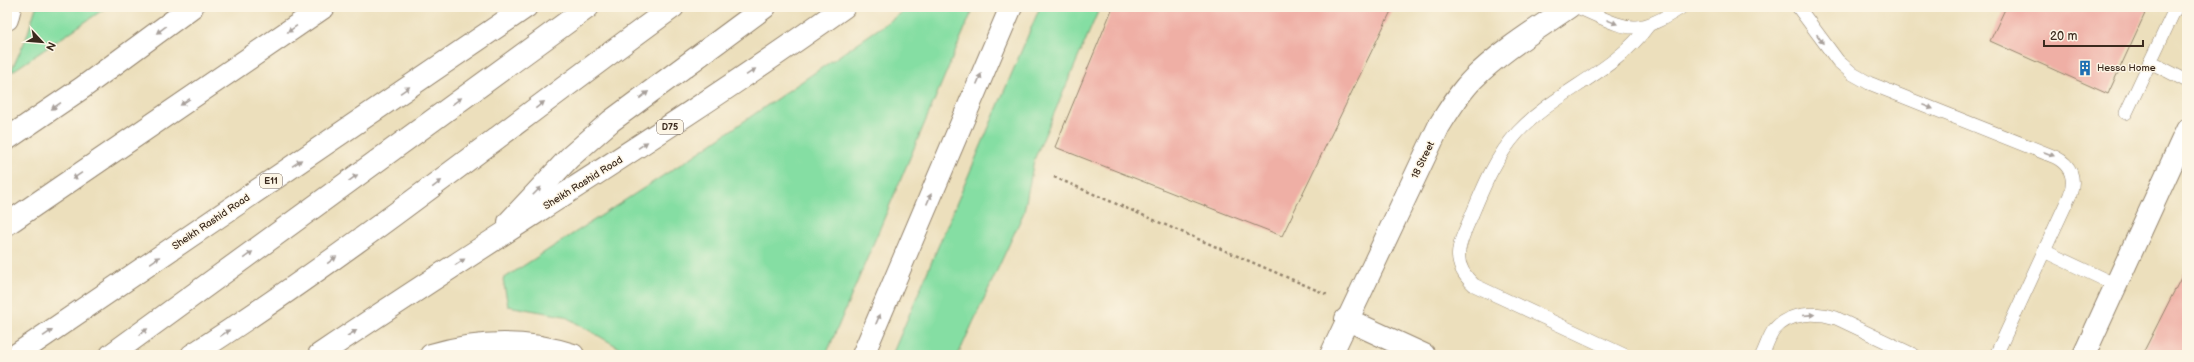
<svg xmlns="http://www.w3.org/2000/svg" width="2194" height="362" font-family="'Balsamiq Sans',sans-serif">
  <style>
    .green { fill: #85dea3; stroke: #608460 }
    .building { fill: #efafa5 }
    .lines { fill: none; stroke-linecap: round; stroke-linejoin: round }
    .lane-casing { stroke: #94846d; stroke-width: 14 }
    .street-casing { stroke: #94846d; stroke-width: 24 }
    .highway-casing { stroke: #94846d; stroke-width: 24 }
    .path { stroke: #94846d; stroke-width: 2.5; stroke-dasharray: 3 3; stroke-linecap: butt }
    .lane { stroke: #fff; stroke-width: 13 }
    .street { stroke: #fff; stroke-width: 22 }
    .highway { stroke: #fff; stroke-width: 22 }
    .oneway { fill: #a79f9a }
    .labels { text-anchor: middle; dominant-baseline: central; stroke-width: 3; stroke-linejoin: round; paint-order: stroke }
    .shield { fill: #fcf5e5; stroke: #75675a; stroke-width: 1 }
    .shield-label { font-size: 9px; font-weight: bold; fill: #3b2a1e }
    .poi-label { font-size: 10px; fill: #3b2a1e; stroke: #fcf5e5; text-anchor: start }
    .street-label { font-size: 10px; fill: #3b2a1e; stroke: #fcf5e5 }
  </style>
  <rect width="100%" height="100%" fill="#fcf5e5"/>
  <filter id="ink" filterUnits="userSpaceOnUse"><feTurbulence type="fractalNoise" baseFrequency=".025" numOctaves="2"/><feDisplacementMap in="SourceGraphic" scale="8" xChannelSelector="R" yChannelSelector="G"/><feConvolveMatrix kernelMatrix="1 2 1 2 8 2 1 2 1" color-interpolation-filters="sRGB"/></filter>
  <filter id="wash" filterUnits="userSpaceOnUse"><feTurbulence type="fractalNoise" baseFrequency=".012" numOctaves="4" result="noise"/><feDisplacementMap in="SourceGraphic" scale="16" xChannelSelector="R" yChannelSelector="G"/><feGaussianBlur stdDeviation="0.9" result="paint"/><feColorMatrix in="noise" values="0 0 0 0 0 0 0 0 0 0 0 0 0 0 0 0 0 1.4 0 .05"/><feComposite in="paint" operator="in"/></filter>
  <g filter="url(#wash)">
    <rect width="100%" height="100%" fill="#ecdfbc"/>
    <g class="green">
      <polygon points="36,7 107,7 10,73 26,39"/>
      <polygon points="910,7 974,7 826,355 632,355 564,316 508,306 503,279 692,157"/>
      <polygon points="1040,7 1100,7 1034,160 1024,212 958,355 892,355"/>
    </g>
    <g id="blocks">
      <g class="building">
        <polygon points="1113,7 1393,7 1282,236 1055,147"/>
        <polygon points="2006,7 2148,7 2108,94 1990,41"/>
        <polygon points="2187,266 2187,355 2142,355"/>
      </g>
    </g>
  </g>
  <g filter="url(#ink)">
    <use href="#blocks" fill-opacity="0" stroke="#94846d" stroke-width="1"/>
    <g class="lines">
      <g class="lane-casing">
        <g id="lane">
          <path d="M1577,7C1627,28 1633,39 1682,7"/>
          <path d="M1798,7L1838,61L1853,74L1869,83L2055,157C2071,165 2076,178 2070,195L1996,355"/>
          <polyline points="2150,62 2187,81"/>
          <polyline points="2126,113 2176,7"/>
          <polyline points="2044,251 2116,285"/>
          <path d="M1624,355L1474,285C1449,262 1459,244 1471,217C1483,188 1496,156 1518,132C1556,91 1615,72 1648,26"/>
          <path d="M1762,355C1766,347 1769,336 1774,330C1788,312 1816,312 1836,318L1914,355"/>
        </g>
      </g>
      <g class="street-casing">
        <g id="street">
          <polyline points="1346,319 1424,355"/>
          <path d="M1331,355L1439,126C1449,110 1459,93 1473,79C1501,51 1536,30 1569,7"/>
          <polyline points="2084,355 2187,130"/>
        </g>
      </g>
      <g class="highway-casing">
        <g id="highway">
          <polyline points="7,19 10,7"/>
          <polyline points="7,139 82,88 192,7"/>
          <polyline points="509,222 569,158 611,121 765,7"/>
          <polyline points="7,224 324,7"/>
          <polyline points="16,355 526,7"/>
          <polyline points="111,355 588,7"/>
          <path d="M192,355C359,248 513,123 673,7"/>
          <path d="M319,355C493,237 673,129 844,7"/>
          <path d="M431,355C478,341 527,340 573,355"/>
          <polyline points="863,355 1011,7"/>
        </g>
      </g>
      <polyline class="path" points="1054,177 1328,295"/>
      <use href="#lane" class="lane"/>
      <use href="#street" class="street"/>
      <use href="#highway" class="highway"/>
    </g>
    <defs><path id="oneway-solid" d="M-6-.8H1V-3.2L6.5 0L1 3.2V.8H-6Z"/></defs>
    <g class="oneway">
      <use href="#oneway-solid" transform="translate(1612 22) rotate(22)"/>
      <use href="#oneway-solid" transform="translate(292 29) rotate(146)"/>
      <use href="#oneway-solid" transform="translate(161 30) rotate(144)"/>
      <use href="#oneway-solid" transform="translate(1820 39) rotate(55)"/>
      <use href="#oneway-solid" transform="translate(751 72) rotate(-34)"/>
      <use href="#oneway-solid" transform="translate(979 79) rotate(-67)"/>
      <use href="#oneway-solid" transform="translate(405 90) rotate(-34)"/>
      <use href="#oneway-solid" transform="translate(644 95) rotate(-38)"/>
      <use href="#oneway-solid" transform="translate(457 101) rotate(-36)"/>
      <use href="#oneway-solid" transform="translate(185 102) rotate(146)"/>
      <use href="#oneway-solid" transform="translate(540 105) rotate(-38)"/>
      <use href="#oneway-solid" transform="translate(56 106) rotate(146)"/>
      <use href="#oneway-solid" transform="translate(1928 107) rotate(21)"/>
      <use href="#oneway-solid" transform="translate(643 145) rotate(-34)"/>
      <use href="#oneway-solid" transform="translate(2049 154) rotate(21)"/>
      <use href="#oneway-solid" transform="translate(297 163) rotate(-34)"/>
      <use href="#oneway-solid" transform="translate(77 176) rotate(146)"/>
      <use href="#oneway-solid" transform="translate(353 178) rotate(-36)"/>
      <use href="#oneway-solid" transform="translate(437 184) rotate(-37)"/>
      <use href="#oneway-solid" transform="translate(537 191) rotate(-45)"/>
      <use href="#oneway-solid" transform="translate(929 199) rotate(-67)"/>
      <use href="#oneway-solid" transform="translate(248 255) rotate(-36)"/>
      <use href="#oneway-solid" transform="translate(155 260) rotate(-34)"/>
      <use href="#oneway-solid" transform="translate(332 260) rotate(-36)"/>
      <use href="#oneway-solid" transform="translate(460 262) rotate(-33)"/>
      <use href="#oneway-solid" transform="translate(1809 315) rotate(-5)"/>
      <use href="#oneway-solid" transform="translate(878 319) rotate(-67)"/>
      <use href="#oneway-solid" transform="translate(143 332) rotate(-36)"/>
      <use href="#oneway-solid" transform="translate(48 333) rotate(-34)"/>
      <use href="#oneway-solid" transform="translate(225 333) rotate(-34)"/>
      <use href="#oneway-solid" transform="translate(352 333) rotate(-33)"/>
    </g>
  </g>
  <defs>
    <g id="building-bare" transform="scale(1.2)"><path d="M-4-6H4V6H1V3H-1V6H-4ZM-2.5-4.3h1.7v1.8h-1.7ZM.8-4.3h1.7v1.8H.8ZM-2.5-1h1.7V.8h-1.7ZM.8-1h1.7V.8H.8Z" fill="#1f6fb2" stroke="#fcf5e5" stroke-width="2.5" paint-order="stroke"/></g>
  </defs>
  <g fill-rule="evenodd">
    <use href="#building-bare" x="2085" y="68"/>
  </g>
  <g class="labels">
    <g class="shield">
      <rect x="657" y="120" width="26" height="14" rx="3"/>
      <rect x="260" y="174" width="22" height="14" rx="3"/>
    </g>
    <g class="shield-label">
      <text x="670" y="127">D75</text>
      <text x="271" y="181">E11</text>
    </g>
    <g class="poi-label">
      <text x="2097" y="68">Hessa Home</text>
    </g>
    <g class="street-label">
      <text transform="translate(1423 160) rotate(-64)">18 Street</text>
      <text transform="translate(583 183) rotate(-32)">Sheikh Rashid Road</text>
      <text transform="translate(211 222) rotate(-34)">Sheikh Rashid Road</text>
    </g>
  </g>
  <rect width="2194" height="362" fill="none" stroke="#fcf5e5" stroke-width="24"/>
  <g transform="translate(42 42) rotate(116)" stroke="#fcf5e5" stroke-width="3" paint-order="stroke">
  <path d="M0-3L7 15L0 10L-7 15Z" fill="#3b2a1e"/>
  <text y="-6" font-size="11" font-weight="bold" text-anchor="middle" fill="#3b2a1e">N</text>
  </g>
  <path d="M2044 40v6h99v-6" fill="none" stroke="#3b2a1e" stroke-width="2"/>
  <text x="2050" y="40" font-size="12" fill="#3b2a1e" stroke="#fcf5e5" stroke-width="3" paint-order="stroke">20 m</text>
</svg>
